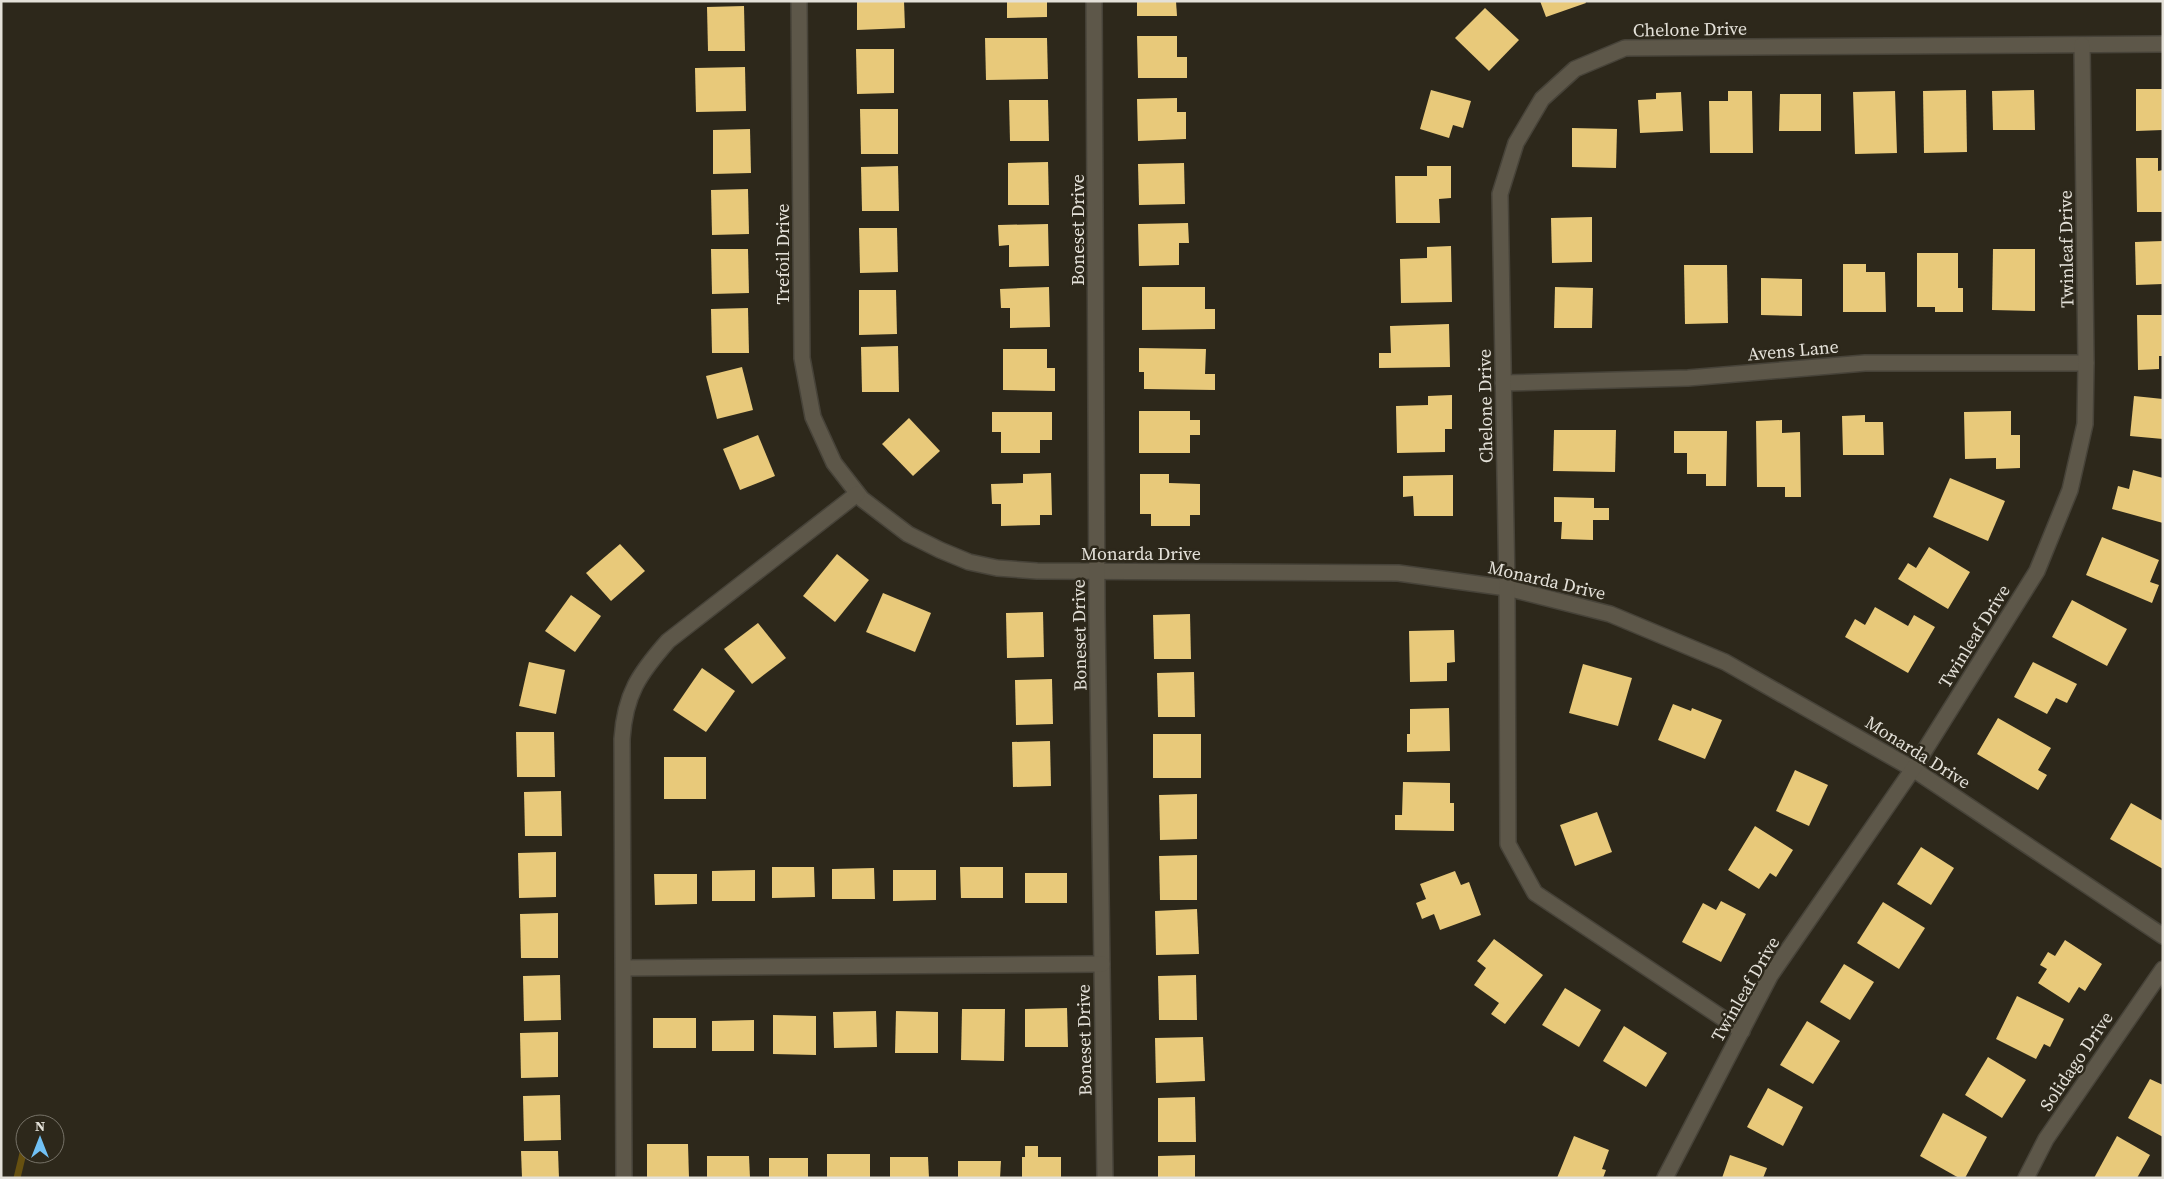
<svg xmlns="http://www.w3.org/2000/svg" width="2164" height="1179" font-family="'Source Serif 4',serif">
  <style>
    .lines { fill: none; stroke-linecap: round; stroke-linejoin: round }
    .stream { stroke: #665010; stroke-width: 7 }
    .building { fill: #e8c97a }
    .minor-casing { stroke: #474339; stroke-width: 18 }
    .minor { stroke: #5d5749; stroke-width: 15 }
    .labels { text-anchor: middle; dominant-baseline: central; stroke-width: 5; stroke-linejoin: round; paint-order: stroke }
    .street-label { font-size: 18px; fill: #e4e1d9; stroke: #2d281b }
  </style>
  <rect width="100%" height="100%" fill="#2d281b"/>
  <g class="lines">
    <polyline class="stream" points="17,1178 25,1145"/>
  </g>
  <g class="building">
    <polygon points="857,1 904,1 905,28 857,30"/>
    <polygon points="1007,1 1047,1 1047,17 1007,18"/>
    <polygon points="1137,1 1176,1 1177,16 1137,16"/>
    <polygon points="1540,1 1585,1 1586,3 1546,17"/>
    <polygon points="744,6 745,51 708,51 707,7"/>
    <polygon points="1485,8 1519,40 1489,71 1455,38"/>
    <polygon points="1137,36 1177,36 1177,57 1187,57 1187,78 1138,78"/>
    <polygon points="985,38 1047,38 1048,79 986,80"/>
    <polygon points="856,49 894,49 894,93 857,94"/>
    <polygon points="745,67 746,111 696,112 695,68"/>
    <polygon points="2136,89 2163,89 2163,130 2136,131"/>
    <polygon points="1431,90 1471,101 1463,128 1453,125 1449,138 1420,129"/>
    <polygon points="1966,90 1967,152 1924,153 1923,91"/>
    <polygon points="2034,90 2035,130 1993,130 1992,91"/>
    <polygon points="1728,91 1752,91 1753,153 1710,153 1709,101 1728,101"/>
    <polygon points="1895,91 1897,153 1855,154 1853,92"/>
    <polygon points="1681,92 1683,131 1640,133 1638,100 1656,99 1656,93"/>
    <polygon points="1780,94 1821,94 1821,131 1779,131"/>
    <polygon points="1177,98 1177,112 1186,112 1186,139 1138,141 1137,99"/>
    <polygon points="1009,100 1048,100 1049,141 1010,141"/>
    <polygon points="860,109 898,109 898,154 861,154"/>
    <polygon points="1572,128 1617,129 1616,168 1572,167"/>
    <polygon points="750,129 751,173 713,174 713,130"/>
    <polygon points="2136,158 2158,158 2158,171 2163,170 2163,212 2137,212"/>
    <polygon points="1048,162 1049,205 1008,205 1008,163"/>
    <polygon points="1184,163 1185,204 1139,205 1138,164"/>
    <polygon points="898,166 899,211 862,211 861,167"/>
    <polygon points="1427,166 1451,166 1451,198 1439,199 1440,223 1396,223 1395,176 1427,176"/>
    <polygon points="748,189 749,234 712,235 711,190"/>
    <polygon points="1592,217 1592,262 1552,263 1551,218"/>
    <polygon points="1188,223 1189,243 1179,243 1179,265 1139,266 1138,224"/>
    <polygon points="1048,224 1049,266 1009,267 1009,245 999,246 998,225"/>
    <polygon points="859,228 897,228 898,272 860,273"/>
    <polygon points="2163,241 2163,284 2136,285 2135,242"/>
    <polygon points="1451,246 1452,302 1401,303 1400,259 1427,258 1427,247"/>
    <polygon points="711,249 748,249 749,293 712,294"/>
    <polygon points="1993,249 2035,249 2035,311 1992,310"/>
    <polygon points="1917,253 1958,253 1958,288 1963,288 1963,312 1935,312 1935,307 1917,307"/>
    <polygon points="1843,264 1866,264 1866,272 1885,272 1886,312 1843,312"/>
    <polygon points="1684,265 1727,265 1728,323 1685,324"/>
    <polygon points="1761,278 1802,279 1802,316 1761,315"/>
    <polygon points="1049,287 1050,327 1010,328 1010,308 1001,308 1000,289"/>
    <polygon points="1142,287 1205,287 1205,309 1215,309 1215,329 1142,330"/>
    <polygon points="1555,287 1593,288 1592,328 1554,328"/>
    <polygon points="859,290 896,290 897,334 859,335"/>
    <polygon points="748,308 749,353 712,353 711,309"/>
    <polygon points="2137,315 2163,315 2163,356 2159,356 2159,369 2138,370"/>
    <polygon points="1449,324 1450,367 1379,368 1379,353 1391,353 1390,326"/>
    <polygon points="898,346 899,392 862,392 861,347"/>
    <polygon points="1139,348 1206,349 1205,374 1215,374 1215,390 1144,389 1144,372 1139,372"/>
    <polygon points="1003,349 1047,349 1047,368 1055,368 1055,391 1003,390"/>
    <polygon points="742,367 753,410 717,419 706,376"/>
    <polygon points="1452,395 1452,429 1445,429 1445,452 1397,453 1396,406 1428,405 1428,396"/>
    <polygon points="2134,396 2163,399 2163,439 2130,436"/>
    <polygon points="1139,411 1190,411 1190,420 1200,420 1200,435 1190,435 1190,453 1139,453"/>
    <polygon points="2011,411 2011,435 2020,435 2020,468 1996,469 1996,458 1965,459 1964,412"/>
    <polygon points="992,412 1052,412 1052,440 1040,440 1040,453 1001,453 1001,432 992,432"/>
    <polygon points="1865,415 1865,422 1883,422 1884,455 1843,455 1842,416"/>
    <polygon points="909,418 940,451 913,476 882,444"/>
    <polygon points="1782,420 1782,433 1800,432 1801,497 1785,497 1785,487 1757,487 1756,421"/>
    <polygon points="1554,430 1616,430 1615,472 1553,471"/>
    <polygon points="1674,431 1727,431 1726,486 1706,486 1706,474 1687,474 1687,453 1674,453"/>
    <polygon points="758,435 775,476 740,490 723,449"/>
    <polygon points="2133,470 2163,478 2163,523 2112,509 2118,486 2129,489"/>
    <polygon points="1051,473 1052,515 1040,515 1040,525 1001,526 1001,504 992,504 991,484 1023,483 1023,474"/>
    <polygon points="1140,474 1169,474 1169,483 1200,484 1200,515 1190,515 1190,526 1151,526 1151,514 1140,514"/>
    <polygon points="1453,475 1453,516 1414,516 1413,496 1403,497 1403,476"/>
    <polygon points="1950,478 2005,501 1988,541 1933,517"/>
    <polygon points="1554,497 1594,498 1594,508 1609,508 1609,520 1593,520 1593,540 1561,539 1562,522 1554,522"/>
    <polygon points="2102,537 2159,560 2150,582 2159,585 2152,603 2086,575"/>
    <polygon points="620,544 645,571 611,601 586,573"/>
    <polygon points="1929,547 1970,572 1948,609 1898,579 1908,563 1916,568"/>
    <polygon points="837,554 869,580 835,622 803,596"/>
    <polygon points="883,593 931,613 915,652 866,632"/>
    <polygon points="571,595 601,616 575,652 545,631"/>
    <polygon points="2072,600 2127,629 2107,666 2052,637"/>
    <polygon points="1875,607 1908,626 1914,615 1935,627 1908,673 1845,637 1855,619 1865,625"/>
    <polygon points="1043,612 1044,657 1007,658 1006,613"/>
    <polygon points="1190,614 1191,659 1154,659 1153,615"/>
    <polygon points="758,623 786,658 752,684 724,649"/>
    <polygon points="1454,630 1455,662 1447,663 1447,681 1410,682 1409,631"/>
    <polygon points="529,662 565,670 556,714 519,706"/>
    <polygon points="2033,662 2077,684 2067,703 2056,698 2047,714 2014,697"/>
    <polygon points="1583,664 1632,678 1618,726 1569,713"/>
    <polygon points="702,668 735,691 706,732 673,710"/>
    <polygon points="1194,672 1195,717 1158,717 1157,673"/>
    <polygon points="1052,679 1053,724 1016,725 1015,680"/>
    <polygon points="1673,704 1691,711 1692,708 1722,720 1705,759 1658,740"/>
    <polygon points="1449,708 1450,751 1407,752 1407,734 1410,734 1410,709"/>
    <polygon points="1998,718 2051,748 2038,770 2047,775 2038,790 1977,754"/>
    <polygon points="516,732 554,732 555,777 517,777"/>
    <rect x="1153" y="734" width="48" height="44"/>
    <polygon points="1050,741 1051,786 1013,787 1012,742"/>
    <rect x="664" y="757" width="42" height="42"/>
    <polygon points="1795,770 1828,785 1809,826 1776,811"/>
    <polygon points="1403,782 1450,783 1450,803 1454,803 1454,831 1395,830 1395,815 1402,815"/>
    <polygon points="561,791 562,836 525,836 524,792"/>
    <polygon points="1197,794 1197,839 1160,840 1159,795"/>
    <polygon points="2131,803 2163,821 2163,869 2110,839"/>
    <polygon points="1597,812 1612,852 1575,866 1560,825"/>
    <polygon points="1755,826 1793,850 1776,877 1770,873 1759,889 1728,870"/>
    <polygon points="1921,847 1954,868 1931,905 1897,884"/>
    <polygon points="556,852 556,897 519,898 518,853"/>
    <polygon points="1197,855 1197,900 1160,900 1159,856"/>
    <polygon points="772,867 814,867 815,897 772,898"/>
    <polygon points="960,867 1003,867 1003,898 961,898"/>
    <polygon points="874,868 875,899 832,899 832,869"/>
    <polygon points="755,870 755,901 712,901 712,871"/>
    <polygon points="893,870 936,870 936,900 893,901"/>
    <polygon points="1455,871 1461,885 1469,882 1481,915 1440,930 1434,914 1422,919 1416,903 1426,899 1420,884"/>
    <rect x="1025" y="873" width="42" height="30"/>
    <polygon points="654,874 697,874 697,904 655,905"/>
    <polygon points="1721,901 1746,914 1721,962 1682,942 1703,903 1716,910"/>
    <polygon points="1883,902 1925,928 1899,969 1857,943"/>
    <polygon points="1197,909 1199,954 1156,955 1155,911"/>
    <polygon points="558,913 558,958 521,958 520,914"/>
    <polygon points="1494,939 1543,975 1505,1024 1491,1014 1499,1003 1474,985 1486,968 1477,961"/>
    <polygon points="2065,940 2102,964 2085,991 2079,987 2069,1003 2038,983 2047,969 2040,965 2048,952 2055,956"/>
    <polygon points="1844,964 1874,982 1850,1020 1820,1002"/>
    <polygon points="560,975 561,1020 524,1021 523,976"/>
    <polygon points="1196,975 1197,1020 1159,1020 1158,976"/>
    <polygon points="1565,988 1601,1010 1579,1047 1542,1025"/>
    <polygon points="2017,996 2064,1019 2050,1047 2044,1044 2036,1059 1996,1039"/>
    <polygon points="1067,1008 1068,1047 1025,1047 1025,1009"/>
    <polygon points="962,1009 1005,1009 1004,1061 961,1060"/>
    <polygon points="876,1011 877,1047 834,1048 833,1012"/>
    <polygon points="896,1011 938,1012 938,1053 895,1053"/>
    <polygon points="773,1015 816,1016 816,1055 773,1054"/>
    <rect x="653" y="1018" width="43" height="30"/>
    <polygon points="754,1020 754,1051 712,1051 712,1021"/>
    <polygon points="1807,1021 1840,1041 1813,1084 1780,1065"/>
    <polygon points="1624,1026 1667,1053 1646,1087 1603,1061"/>
    <polygon points="558,1032 558,1077 521,1078 520,1033"/>
    <polygon points="1203,1037 1205,1081 1156,1083 1155,1038"/>
    <polygon points="1988,1057 2026,1080 2002,1118 1965,1095"/>
    <polygon points="2150,1079 2163,1085 2163,1137 2128,1118"/>
    <polygon points="1768,1088 1803,1107 1783,1146 1747,1127"/>
    <polygon points="560,1095 561,1140 524,1141 523,1096"/>
    <polygon points="1195,1097 1196,1142 1158,1142 1158,1098"/>
    <polygon points="1943,1113 1987,1137 1965,1178 1959,1178 1920,1156"/>
    <polygon points="1574,1136 1609,1150 1602,1169 1606,1170 1603,1178 1557,1178"/>
    <polygon points="2117,1136 2150,1155 2137,1178 2094,1178"/>
    <polygon points="647,1144 688,1144 689,1178 647,1178"/>
    <polygon points="1025,1146 1038,1146 1038,1157 1061,1157 1061,1178 1022,1178 1022,1157 1025,1157"/>
    <polygon points="521,1151 558,1151 559,1178 522,1178"/>
    <rect x="827" y="1154" width="43" height="24"/>
    <polygon points="1195,1155 1195,1178 1158,1178 1158,1156"/>
    <polygon points="1730,1155 1767,1168 1763,1178 1722,1178"/>
    <polygon points="707,1156 749,1156 750,1178 707,1178"/>
    <polygon points="890,1157 928,1157 929,1178 890,1178"/>
    <rect x="769" y="1158" width="39" height="20"/>
    <polygon points="958,1161 1001,1161 1000,1178 958,1178"/>
  </g>
  <g class="lines">
    <g class="minor-casing">
      <g id="minor">
        <polyline points="799,1 802,358 813,417 834,463 862,499 908,534 940,550 969,562 997,568 1037,571 1398,573 1507,588 1610,614 1725,662 1913,769 2163,936"/>
        <polyline points="1094,1 1097,614 1105,1178"/>
        <polyline points="1503,383 1688,378 1865,363 2086,363"/>
        <polyline points="624,968 1102,964"/>
        <polyline points="1742,1031 1535,893 1508,844 1507,588 1500,194 1516,143 1542,99 1575,69 1625,48 2163,44"/>
        <path d="M624,1178L622,739C625,694 639,674 668,641L857,494"/>
        <polyline points="1665,1178 1770,976 1913,769 2037,571 2070,490 2085,424 2086,363 2082,45"/>
        <polyline points="2026,1178 2046,1139 2163,969"/>
      </g>
    </g>
    <use href="#minor" class="minor"/>
  </g>
  <g class="labels">
    <g class="street-label">
      <text transform="translate(1690 29) rotate(-1)">Chelone Drive</text>
      <text transform="translate(1077 230) rotate(-90)">Boneset Drive</text>
      <text transform="translate(2066 249) rotate(-91)">Twinleaf Drive</text>
      <text transform="translate(782 254) rotate(-90)">Trefoil Drive</text>
      <text transform="translate(1793 350) rotate(-5)">Avens Lane</text>
      <text transform="translate(1485 406) rotate(-91)">Chelone Drive</text>
      <text x="1141" y="553">Monarda Drive</text>
      <text transform="translate(1547 580) rotate(13)">Monarda Drive</text>
      <text transform="translate(1079 635) rotate(-91)">Boneset Drive</text>
      <text transform="translate(1974 636) rotate(-58)">Twinleaf Drive</text>
      <text transform="translate(1918 752) rotate(32)">Monarda Drive</text>
      <text transform="translate(1745 989) rotate(-60)">Twinleaf Drive</text>
      <text transform="translate(1084 1040) rotate(-91)">Boneset Drive</text>
      <text transform="translate(2076 1061) rotate(-56)">Solidago Drive</text>
    </g>
  </g>
  <rect width="2164" height="1179" fill="none" stroke="#e4e1d9" stroke-width="5"/>
  <g transform="translate(40 1139)"><circle r="24" fill="#2d281b" stroke="#767267"/>
  <path d="M0-4L9 19L0 12L-9 19Z" fill="#71c1f5"/>
  <text y="-8" font-size="14" font-weight="bold" text-anchor="middle" fill="#e4e1d9">N</text>
  </g>
</svg>
